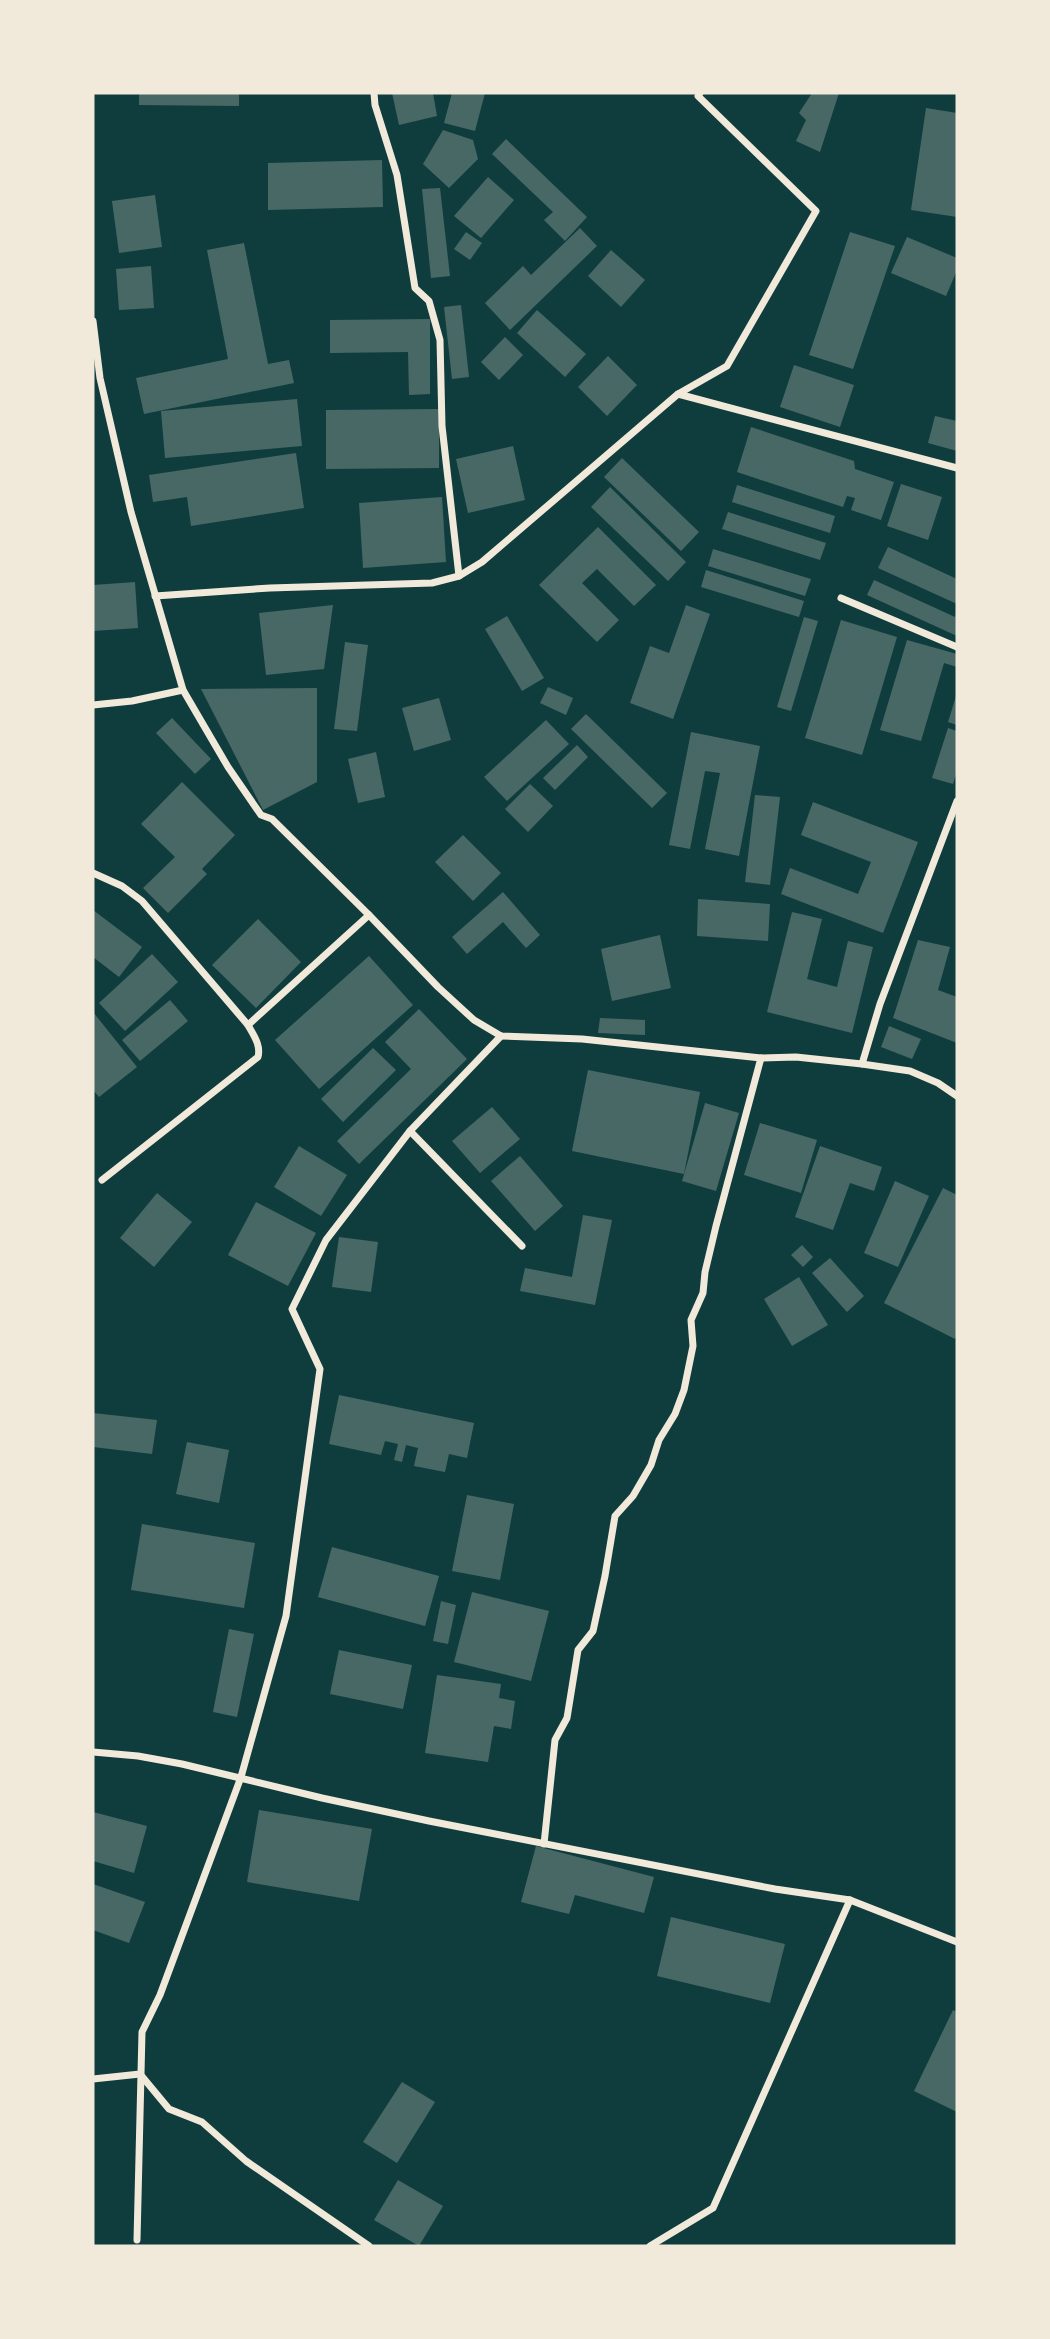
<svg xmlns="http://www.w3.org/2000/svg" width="1050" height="2339" font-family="Overpass,sans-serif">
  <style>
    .building { fill: #486865 }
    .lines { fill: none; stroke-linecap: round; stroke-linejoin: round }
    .minor { stroke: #f1e9da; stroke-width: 7 }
  </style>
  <rect width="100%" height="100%" fill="#0f3d3e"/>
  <g class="building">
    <polygon points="139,93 239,93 239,106 139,105"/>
    <polygon points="392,93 433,93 437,116 399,125"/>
    <polygon points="452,93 485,93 475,131 444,123"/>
    <polygon points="812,93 839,93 820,152 796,141 806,120 799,113"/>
    <polygon points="926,108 957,113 957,217 911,210"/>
    <polygon points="443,130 473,140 478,159 449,188 423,164"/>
    <polygon points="506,139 587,217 565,241 544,220 553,212 492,154"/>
    <polygon points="382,160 383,207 268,210 268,163"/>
    <polygon points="488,177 514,200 481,238 454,216"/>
    <polygon points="440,188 450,276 431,278 422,189"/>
    <polygon points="155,195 162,247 119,253 112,201"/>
    <polygon points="580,228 597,246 510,330 485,303 523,266 531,275"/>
    <polygon points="466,232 482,243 470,260 454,249"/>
    <polygon points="850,232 895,246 853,369 809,355"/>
    <polygon points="907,237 957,258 957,270 946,296 891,273"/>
    <polygon points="244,243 268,364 289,360 294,383 144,414 136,378 228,359 207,250"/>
    <polygon points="611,250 645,280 621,307 588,276"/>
    <polygon points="151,266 154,308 119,310 116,269"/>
    <polygon points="461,305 469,377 452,379 444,307"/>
    <polygon points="537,310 586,354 565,377 517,333"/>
    <polygon points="430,319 430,394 409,395 408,352 330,353 330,320"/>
    <polygon points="505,337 523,355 499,380 481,362"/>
    <polygon points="608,356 637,385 607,416 578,387"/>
    <polygon points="794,365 854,385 840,427 780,407"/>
    <polygon points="297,399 302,446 165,458 161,411"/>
    <polygon points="439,409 439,468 326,469 326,410"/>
    <polygon points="935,416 957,421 957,451 928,443"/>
    <polygon points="751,427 854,461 855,469 894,482 881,520 851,510 855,498 847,496 843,507 737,472"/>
    <polygon points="513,446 525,500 468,513 456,459"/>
    <polygon points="296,453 304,508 191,526 187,497 153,502 149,475"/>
    <polygon points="622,458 699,532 681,551 604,477"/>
    <polygon points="901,484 942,497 928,540 887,526"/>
    <polygon points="737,485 835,516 830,533 732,502"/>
    <polygon points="610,487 686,562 668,581 591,507"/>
    <polygon points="442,497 446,562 363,568 359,503"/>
    <polygon points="728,512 826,543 820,560 722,529"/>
    <polygon points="598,527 656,585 634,606 597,569 582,583 619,620 597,642 539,585"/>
    <polygon points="888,547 957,579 957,604 878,568"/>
    <polygon points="713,549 811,579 805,596 708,566"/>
    <polygon points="706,570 804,601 799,617 701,587"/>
    <polygon points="874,580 955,617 957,611 957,636 867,595"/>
    <polygon points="135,582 138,628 93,631 93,585"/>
    <polygon points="333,605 324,669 266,675 259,613"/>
    <polygon points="686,605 710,614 673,719 630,703 650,646 669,653"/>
    <polygon points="507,616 544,678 522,691 485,629"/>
    <polygon points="804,617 818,621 791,711 777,707"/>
    <polygon points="841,620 897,637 862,755 805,738"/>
    <polygon points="907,640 957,654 957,667 944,663 921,741 880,730"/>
    <polygon points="345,642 368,645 357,731 334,729"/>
    <polygon points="548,687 573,698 566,715 540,703"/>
    <polygon points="317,688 317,782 263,810 201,689"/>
    <polygon points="957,693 957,725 948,722"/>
    <polygon points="439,698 451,740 414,751 402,708"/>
    <polygon points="586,714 667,793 652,808 571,729"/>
    <polygon points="172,718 211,759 195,774 156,733"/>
    <polygon points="546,720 569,744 507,801 484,777"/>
    <polygon points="948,728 957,731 957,771 953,784 932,778"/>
    <polygon points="691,732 760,746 739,856 705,849 720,773 705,771 690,849 669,845"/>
    <polygon points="577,745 588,757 555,790 543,778"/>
    <polygon points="376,752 385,797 358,803 348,759"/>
    <polygon points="182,782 235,835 202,869 207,874 168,913 143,888 175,857 141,824"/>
    <polygon points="530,784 553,806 528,832 505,809"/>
    <polygon points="755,795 780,797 770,885 745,882"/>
    <polygon points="813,802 918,842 883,933 781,894 790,868 858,894 871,862 801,835"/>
    <polygon points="463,835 501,873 473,901 435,862"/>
    <polygon points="503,892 540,935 526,948 503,922 467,954 452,937"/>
    <polygon points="698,899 770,904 768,941 697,936"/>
    <polygon points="93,910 142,947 119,977 93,957"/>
    <polygon points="792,912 822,919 807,979 837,987 848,941 873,947 852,1033 767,1012"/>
    <polygon points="258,919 301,962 256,1008 212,965"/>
    <polygon points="660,935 671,988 612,1001 601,949"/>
    <polygon points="918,940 950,947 938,990 957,997 957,1043 893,1018"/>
    <polygon points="152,954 178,982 125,1031 99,1003"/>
    <polygon points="369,956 413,1005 319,1089 275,1040"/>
    <polygon points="170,1000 188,1021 140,1061 122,1040"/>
    <polygon points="419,1009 467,1059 359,1164 337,1141 411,1069 385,1042"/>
    <polygon points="93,1012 137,1067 99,1097 93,1090"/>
    <polygon points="600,1018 645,1020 645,1035 598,1033"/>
    <polygon points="889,1026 921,1039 912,1059 881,1047"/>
    <polygon points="373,1048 396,1070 343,1122 321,1099"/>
    <polygon points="588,1070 700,1092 684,1174 572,1151"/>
    <polygon points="705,1103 739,1113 716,1191 682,1181"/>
    <polygon points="492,1107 520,1139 480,1173 452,1141"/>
    <polygon points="760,1123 817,1140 801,1193 744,1175"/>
    <polygon points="299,1146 347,1175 321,1216 274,1187"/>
    <polygon points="820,1146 882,1167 874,1191 850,1183 833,1230 795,1217"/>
    <polygon points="520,1156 563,1206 535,1231 491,1181"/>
    <polygon points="895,1181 929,1196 898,1267 864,1253"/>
    <polygon points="943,1188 957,1195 957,1334 955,1339 884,1303"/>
    <polygon points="157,1193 192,1222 154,1267 120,1238"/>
    <polygon points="256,1202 316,1233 288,1286 228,1255"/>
    <polygon points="583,1215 612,1220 595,1305 520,1291 525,1268 572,1277"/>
    <polygon points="339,1237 378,1242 371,1292 332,1287"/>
    <polygon points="802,1245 813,1257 803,1267 791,1255"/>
    <polygon points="830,1258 864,1296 847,1312 812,1273"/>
    <polygon points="799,1277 828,1325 792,1346 764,1299"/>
    <polygon points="339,1395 474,1423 467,1458 449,1454 445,1472 414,1466 418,1448 406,1445 402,1462 394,1460 398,1444 385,1441 381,1455 329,1444"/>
    <polygon points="93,1413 157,1420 152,1454 93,1447"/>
    <polygon points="187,1442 229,1450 219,1503 176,1494"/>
    <polygon points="467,1495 514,1504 500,1580 452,1571"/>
    <polygon points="142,1524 255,1543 244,1608 131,1590"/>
    <polygon points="332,1547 439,1576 425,1626 318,1597"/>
    <polygon points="472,1592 549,1611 531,1681 454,1662"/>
    <polygon points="441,1601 456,1605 448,1644 433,1641"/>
    <polygon points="229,1629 254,1634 237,1717 213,1712"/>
    <polygon points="339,1650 412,1665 403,1709 330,1694"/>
    <polygon points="437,1675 501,1684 499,1698 515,1701 511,1729 494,1726 488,1762 425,1753"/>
    <polygon points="259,1810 372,1829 359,1901 247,1882"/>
    <polygon points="93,1812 147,1826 134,1873 93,1861"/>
    <polygon points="536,1846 654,1877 644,1913 575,1895 569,1914 521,1902"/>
    <polygon points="93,1884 145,1902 129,1943 93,1930"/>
    <polygon points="671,1917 785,1944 770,2003 657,1976"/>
    <polygon points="953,2010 957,2012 957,2112 914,2091"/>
    <polygon points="402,2082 435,2102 397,2163 363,2142"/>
    <polygon points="398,2180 443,2206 419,2246 374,2220"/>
  </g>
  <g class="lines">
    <g class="minor">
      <polyline points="374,93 375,105 397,175 415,288 429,301 440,340 442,426 459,576"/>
      <polyline points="93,321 100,378 131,512 183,690 228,767 261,815 272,819 369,915 438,987 474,1020 501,1036 582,1039 761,1058 796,1057 862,1064 910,1071 938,1083 957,1096"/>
      <polyline points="678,394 957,468"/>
      <polyline points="155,596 270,588 432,583 459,576 482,562 678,394 727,366 816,211 698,96 700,93"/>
      <polyline points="841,598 957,647"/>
      <polyline points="93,705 132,701 183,690"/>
      <path d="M93,873L122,886L142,901L248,1025C254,1036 261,1045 258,1057L102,1180"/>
      <polyline points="248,1025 369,915"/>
      <polyline points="862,1064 880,1004 957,801"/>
      <polyline points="410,1131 522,1246"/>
      <polyline points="93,1752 138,1756 182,1764 322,1798 429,1821 775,1889 850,1900 957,1942"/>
      <polyline points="544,1844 555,1740 567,1718 578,1650 593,1631 605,1576 615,1516 633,1496 651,1465 659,1440 675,1414 684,1390 693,1346 691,1320 703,1293 705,1272 716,1226 761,1058"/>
      <polyline points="93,2079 140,2074 169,2109 202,2122 246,2161 369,2246"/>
      <polyline points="137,2240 142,2032 160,1995 241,1777 286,1616 320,1369 292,1309 326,1240 410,1131 501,1036"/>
      <polyline points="650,2246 713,2208 850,1900"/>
    </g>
  </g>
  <rect width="1050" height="2339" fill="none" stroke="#f1e9da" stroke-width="189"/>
</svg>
